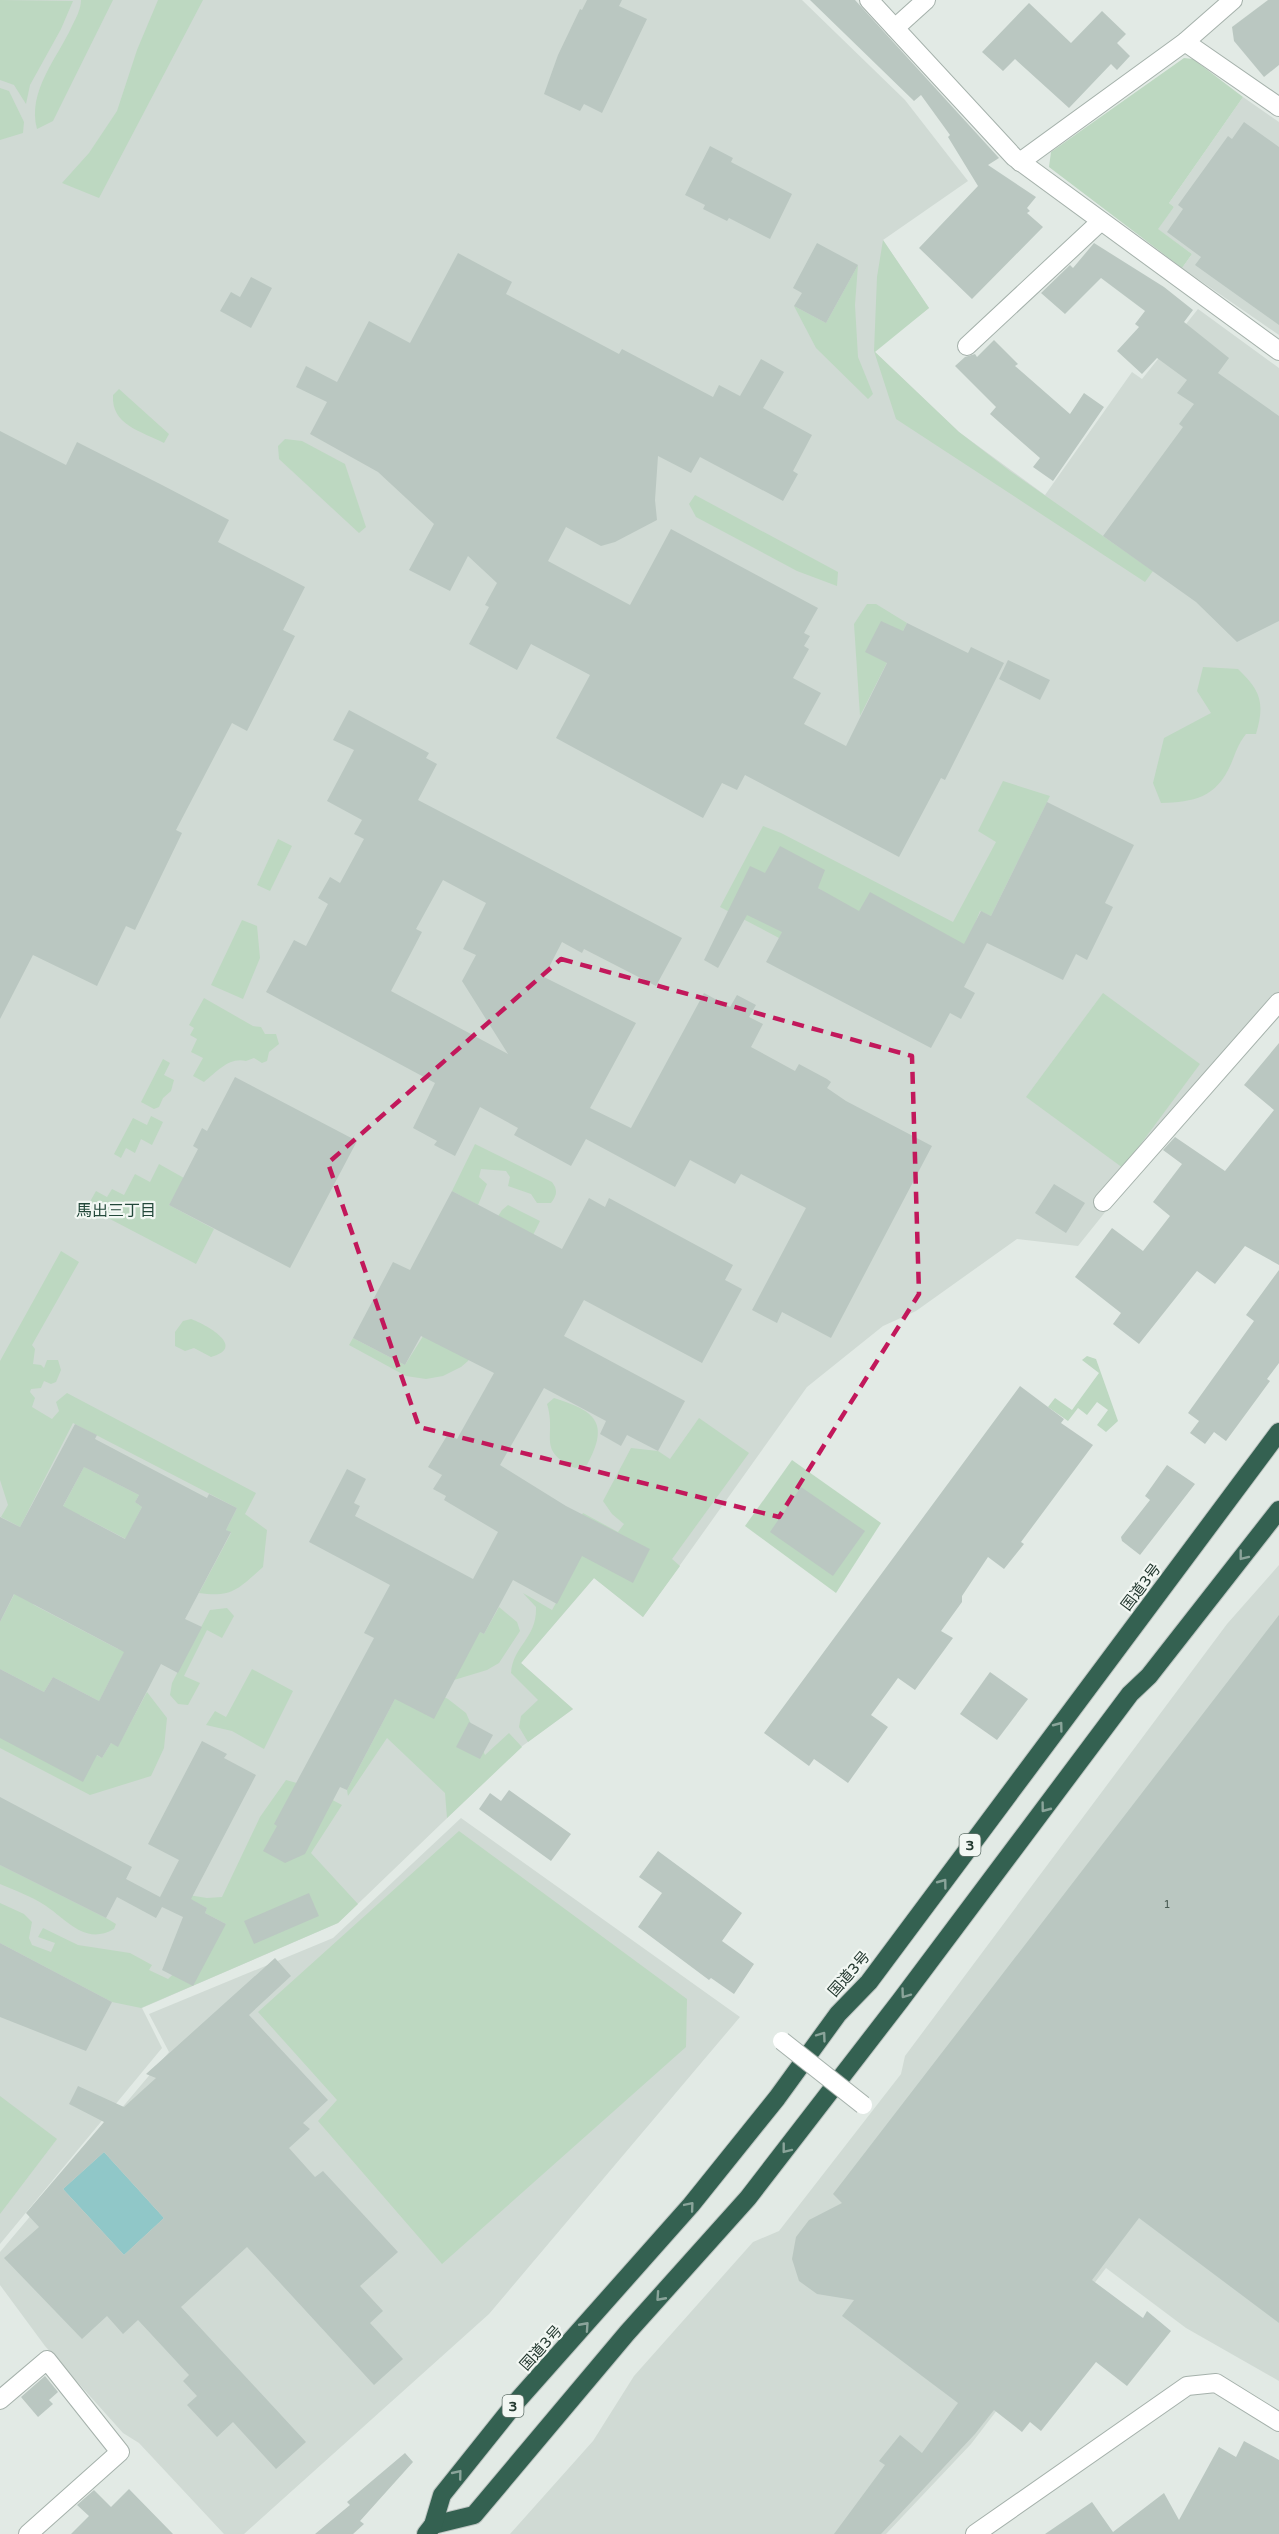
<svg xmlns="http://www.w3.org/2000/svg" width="1279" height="2534" font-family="'Varela Round','Noto Sans JP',sans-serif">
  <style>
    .built { fill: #d0dad4 }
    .green { fill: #bdd8c1; fill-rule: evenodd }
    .water { fill: #90c7c8 }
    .building { fill: #bac7c1; fill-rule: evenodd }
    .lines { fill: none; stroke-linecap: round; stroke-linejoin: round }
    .minor-casing { stroke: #a5b1ab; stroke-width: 20 }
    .highway-casing { stroke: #bdc4c1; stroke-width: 20 }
    .minor { stroke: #fff; stroke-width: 18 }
    .highway { stroke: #346151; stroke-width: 18 }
    .minor-bridge-casing { stroke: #a5b1ab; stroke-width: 20; stroke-linecap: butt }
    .minor-bridge { stroke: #fff; stroke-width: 18 }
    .oneway { stroke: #8aa49a }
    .marked { fill: none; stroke: #c2185b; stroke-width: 4.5; stroke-dasharray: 12 8; stroke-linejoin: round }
    .labels { text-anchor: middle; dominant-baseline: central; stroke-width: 4.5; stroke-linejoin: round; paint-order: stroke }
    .number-label { font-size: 12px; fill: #4a5c54 }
    .shield { fill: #f2f7f3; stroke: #62726a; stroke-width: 1.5 }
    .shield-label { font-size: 14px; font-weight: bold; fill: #243930 }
    .street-label { font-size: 15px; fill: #243930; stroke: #f2f7f3 }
    .neighbourhood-label { font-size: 16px; fill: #23483a; stroke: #f2f7f3 }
  </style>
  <rect width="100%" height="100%" fill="#e2eae5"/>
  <g class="built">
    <polygon points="0,0 802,0 905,100 968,181 883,240 929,308 874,351 959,432 1045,495 1132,372 1142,379 1198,309 1279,368 1279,995 1078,1246 1017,1239 916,1311 883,1326 807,1387 643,1617 594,1578 521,1663 573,1709 521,1747 338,1923 142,2008 162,2048 0,2244"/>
    <polygon points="1243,97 1279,122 1279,335 1182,268 1192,254 1157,229 1174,207 1169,203"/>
    <polygon points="1279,1565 1279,2381 1186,2328 1106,2268 971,2444 886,2534 510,2534 593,2441 634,2376 753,2242 779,2231 901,2074 905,2056 1227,1624"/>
    <polygon points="461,1818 740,2017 489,2314 244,2534 224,2534 139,2443 123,2433 45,2346 0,2285 0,2252 169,2052 149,2014 333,1938"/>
  </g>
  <g class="green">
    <polygon points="0,0 73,1 61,29 30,85 26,104 14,85 0,80"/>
    <path d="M81,0H113L53,121L37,129C27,91 57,59 72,26C76,18 81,9 81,0Z"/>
    <polygon points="158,0 203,0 99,198 62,183 89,153 117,111 137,50"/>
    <polygon points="1184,58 1193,59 1243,97 1169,203 1174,207 1158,229 1192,254 1182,268 1049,167 1051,152"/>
    <polygon points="0,88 9,91 24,122 23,133 0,140"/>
    <polygon points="883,240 929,308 875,352 959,432 1010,471 1153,571 1145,582 896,419 874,351 877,277"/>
    <polygon points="858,265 855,305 858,357 873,394 868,399 816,348 794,306 826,323"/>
    <path d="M119,389L169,434L164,443C141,431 111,425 113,395Z"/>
    <polygon points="285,439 302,441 345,464 366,527 359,533 279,459 278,446"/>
    <polygon points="695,495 838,572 837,586 797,571 696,517 689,504"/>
    <polygon points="867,604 876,604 907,623 860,716 854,624"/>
    <path d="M1203,667L1238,669C1261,691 1265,703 1256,734H1246C1238,744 1236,752 1231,764C1216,798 1194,802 1161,803L1153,783L1164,738L1211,713L1197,691Z"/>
    <polygon points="1003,781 1050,796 991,916 980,911 952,981 817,887 802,894 779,938 720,907 763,826 781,833 953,922 996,842 978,831"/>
    <polygon points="278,839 292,846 270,891 257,885"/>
    <polygon points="242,920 257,926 260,958 243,999 211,985"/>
    <polygon points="1103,993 1200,1064 1123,1168 1026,1097"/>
    <path d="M204,998L253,1026L261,1027L265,1034H276L279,1044L269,1052L267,1061L262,1063L254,1058L246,1061C229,1057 218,1071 204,1082L193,1076L203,1058L191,1052L197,1039L190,1035L194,1028L189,1025Z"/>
    <polygon points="163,1059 170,1063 164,1075 174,1080 171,1091 163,1098 159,1107 154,1109 141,1102"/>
    <polygon points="151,1116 163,1122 152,1145 141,1139 135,1153 126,1148 121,1158 114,1154 133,1118 147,1125"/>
    <path d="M475,1144L552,1182C558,1190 557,1195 551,1203H537L531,1194L508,1186L510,1177L506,1171L481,1169L479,1177L487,1184L478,1205L452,1191Z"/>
    <polygon points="159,1164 184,1178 169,1205 214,1229 196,1264 87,1207 96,1191 107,1197 112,1189 124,1195 135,1174 150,1182"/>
    <polygon points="508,1205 540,1221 495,1312 468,1361 461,1367 443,1376 426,1379 406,1376 349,1345 353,1338 405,1365 502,1210"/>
    <path d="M61,1251L79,1262L32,1345L35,1349L33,1364L41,1365L44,1368L47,1360H58L61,1370L56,1382L51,1384L44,1381L41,1388L31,1389L30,1392L35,1398L32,1407L52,1419L59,1411L56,1402L67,1393L256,1493L245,1514L267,1530L263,1567C239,1588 233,1598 199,1593L231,1533L226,1530L237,1508L73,1423L20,1527L1,1517L8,1505L0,1480V1361Z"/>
    <path d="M191,1319C205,1324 248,1347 211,1357L194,1348L185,1351L175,1346V1332L183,1321Z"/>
    <polygon points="1087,1356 1096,1359 1118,1421 1106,1432 1097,1425 1108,1410 1097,1402 1087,1415 1078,1408 1068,1421 1048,1407 1055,1398 1072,1410 1099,1373 1082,1360"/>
    <path d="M554,1398C596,1411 610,1423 587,1465L575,1468C536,1450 557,1437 547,1404Z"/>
    <path d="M699,1418L749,1453L672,1559L680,1566L643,1617L594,1578L521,1663L573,1709L528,1742L519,1727L521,1716L538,1700L511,1673C513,1645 537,1639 536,1607L523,1593L552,1610L572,1575L553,1565L583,1513L618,1532L624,1524L612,1514L603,1501L631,1448L658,1451L670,1459Z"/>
    <polygon points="792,1460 881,1523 836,1593 745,1526"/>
    <path d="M84,1467L139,1495L135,1502L142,1507L134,1523L181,1547L154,1599L44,1542ZM80,1515L164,1559L153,1581L69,1537Z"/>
    <polygon points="18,1587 34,1605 118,1649 127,1647 99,1701 53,1677 44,1692 0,1669 0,1622"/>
    <polygon points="499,1607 517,1622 520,1631 499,1663 487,1670 454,1680 469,1626 484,1634"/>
    <polygon points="227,1608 234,1616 222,1638 207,1630 184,1676 200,1683 188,1705 178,1704 170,1695 172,1683 210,1610"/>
    <polygon points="252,1669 293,1691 264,1749 232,1731 206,1725 215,1711 226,1717"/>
    <polygon points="406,1678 448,1699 466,1713 485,1755 509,1733 522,1747 447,1818 445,1793 387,1738 348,1796 347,1790"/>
    <polygon points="147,1692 167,1718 164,1748 151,1776 90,1795 0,1748 0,1705 102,1758 111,1743 118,1746"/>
    <polygon points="286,1780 304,1785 342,1805 311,1853 358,1904 338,1923 141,2008 112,2002 0,1943 0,1903 24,1914 32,1922 29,1938 32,1945 51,1952 55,1943 38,1937 43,1928 78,1945 130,1953 152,1965 149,1970 168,1979 226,1924 205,1913 207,1908 192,1900 189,1905 163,1891 207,1898 222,1897 260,1817"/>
    <polygon points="459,1831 687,1999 686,2047 442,2264 318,2121 337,2100 258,2012"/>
    <path d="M0,1865L106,1918L116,1924L114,1929C84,1946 67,1919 43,1904C30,1896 14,1890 0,1884Z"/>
    <polygon points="0,2096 57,2139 0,2214"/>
  </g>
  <polygon class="water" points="104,2152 164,2218 124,2255 63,2189"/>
  <g class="building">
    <polygon points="587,0 622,0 619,6 647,19 602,113 584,104 580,111 544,94 558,55 580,9 582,10"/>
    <polygon points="810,0 855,0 999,158 988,165 1036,197 1027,208 1030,211 1027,213 1043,227 972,299 919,248 978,186 948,137 950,135 921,95 914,101"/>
    <polygon points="1268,0 1279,0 1279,65 1264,77 1234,41 1232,27"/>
    <polygon points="1029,3 1071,43 1102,11 1126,34 1117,43 1130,56 1117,70 1111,64 1069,108 1015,59 1003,71 982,52"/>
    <polygon points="1244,122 1279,147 1279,325 1195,265 1201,257 1167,232 1183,209 1178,205 1228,136 1232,139"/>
    <polygon points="710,146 733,158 731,162 792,194 770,239 729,218 727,221 703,209 705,205 685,195"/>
    <polygon points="817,243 858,265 826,323 794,306 802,293 793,288"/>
    <polygon points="1094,243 1164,287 1193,310 1184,322 1229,358 1218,373 1279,416 1279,621 1237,642 1196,602 1103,536 1183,427 1179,424 1194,404 1177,393 1187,380 1157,358 1142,374 1117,351 1139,327 1135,324 1145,311 1101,278 1065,314 1041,293 1070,265 1073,268"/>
    <polygon points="458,253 512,282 506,294 619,354 622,349 713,397 719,385 740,396 761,359 784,372 763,408 812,435 793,471 798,474 783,501 700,457 691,473 658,456 655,500 657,520 615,542 601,546 566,527 548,561 630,605 671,529 818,608 804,633 810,636 804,646 809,649 793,678 821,693 804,724 846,746 887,663 865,652 881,621 903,631 907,623 968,653 971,647 1004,663 945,780 941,778 899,857 745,775 737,790 722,783 703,818 556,738 590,675 531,644 517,670 469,644 489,607 485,605 497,583 468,556 450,591 409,570 434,524 378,472 310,434 327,402 296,387 306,366 337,382 369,321 410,343"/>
    <polygon points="251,277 272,288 251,328 220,311 231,292 240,297"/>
    <polygon points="994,340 1018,364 1015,366 1070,414 1084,393 1104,407 1053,481 1033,467 1040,458 990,414 996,407 955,366 965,357 975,354 977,357"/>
    <polygon points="0,431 66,465 77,442 162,485 229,520 218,542 305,587 283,630 295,636 247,731 232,723 176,830 182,833 135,930 126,926 97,986 33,955 0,1019"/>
    <polygon points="1008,660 1050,680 1040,700 999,679"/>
    <path d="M349,710L429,753L426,758L437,764L418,800L682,938L656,986L584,949L582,953L562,942L544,977L636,1023L590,1108L631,1128L704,993L730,1007L737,995L756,1005L749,1017L763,1024L751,1047L795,1071L799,1064L827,1079L831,1082L827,1088L846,1101L932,1146L831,1338L782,1312L777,1323L752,1310L806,1208L741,1174L735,1184L690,1160L675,1187L586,1139L571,1166L514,1135L518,1128L480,1107L455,1156L434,1145L437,1141L413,1128L435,1083L266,992L294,940L306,946L328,904L318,898L330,877L340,883L364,839L354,834L362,820L327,801L354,750L333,740ZM443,880L486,903L463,949L476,955L462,981L508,1054L391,991L422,932L416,929Z"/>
    <polygon points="1047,802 1134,845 1105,903 1113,907 1087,960 1076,954 1063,980 987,943 964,987 975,993 961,1019 950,1013 931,1048 766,962 782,932 747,915 718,968 704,960 750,866 765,873 780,846 825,870 818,888 859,911 870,892 964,944 981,911 991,916"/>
    <polygon points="1279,1043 1279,1265 1245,1246 1215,1284 1197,1271 1139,1344 1113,1324 1121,1313 1075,1277 1112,1228 1143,1251 1170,1216 1153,1202 1182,1164 1163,1150 1175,1137 1225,1171 1274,1110 1244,1085"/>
    <polygon points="235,1077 357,1141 290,1268 169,1205 198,1149 193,1146 202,1128 207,1131"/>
    <polygon points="1054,1184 1085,1203 1066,1233 1035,1213"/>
    <polygon points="452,1191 562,1249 589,1198 605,1207 609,1198 733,1265 725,1280 742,1289 702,1363 584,1300 564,1336 685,1401 658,1451 627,1435 621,1446 600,1434 606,1421 544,1388 500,1465 566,1506 650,1549 633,1583 582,1556 557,1604 513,1580 484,1634 480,1632 434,1719 395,1699 347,1790 340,1787 305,1854 285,1863 263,1851 277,1826 274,1824 374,1638 364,1633 390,1585 309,1542 347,1469 366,1479 354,1503 360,1506 355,1516 473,1579 498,1532 444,1500 446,1496 433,1489 442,1475 428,1467 448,1434 457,1439 494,1373 421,1336 405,1365 353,1338 393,1262 410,1270"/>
    <polygon points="1279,1270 1279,1363 1267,1379 1270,1381 1226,1441 1214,1432 1205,1444 1190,1433 1199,1421 1188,1413 1254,1321 1246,1315"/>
    <polygon points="1020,1386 1064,1419 1061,1423 1093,1445 1021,1542 1024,1544 1004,1569 988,1557 962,1596 962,1602 941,1631 953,1638 915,1690 898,1678 871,1715 888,1727 848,1783 814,1759 809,1766 764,1733"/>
    <path d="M75,1424L97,1435L95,1439L207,1498L209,1494L237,1508L226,1530L231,1532L185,1619L202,1627L178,1673L161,1664L118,1747L111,1743L102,1758L97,1755L83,1782L0,1738V1669L44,1692L53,1677L99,1701L124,1652L14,1594L0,1622V1517L20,1527ZM84,1467L139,1495L135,1502L142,1507L125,1539L63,1506Z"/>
    <polygon points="1167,1465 1195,1484 1140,1555 1122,1541 1121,1537 1150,1500 1145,1496"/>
    <polygon points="801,1487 865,1531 833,1576 770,1532"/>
    <polygon points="1279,1615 1279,2323 1139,2218 1092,2280 1143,2318 1147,2311 1171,2331 1127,2386 1096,2362 1041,2431 1030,2422 1022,2432 994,2410 975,2434 881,2534 834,2534 885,2465 879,2461 900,2435 922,2453 958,2403 842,2316 854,2300 817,2294 799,2281 792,2259 796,2237 809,2220 842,2203 833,2194"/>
    <polygon points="990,1672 1028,1699 997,1740 960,1714"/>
    <polygon points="469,1722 493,1735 480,1759 456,1747"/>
    <polygon points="202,1741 227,1754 224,1758 256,1775 191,1899 207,1908 205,1913 226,1924 193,1986 162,1970 183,1917 162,1907 156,1918 117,1897 106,1918 0,1865 0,1797 132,1867 126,1879 160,1897 179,1860 148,1844"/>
    <polygon points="509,1790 571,1834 551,1861 479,1809 490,1793 501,1801"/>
    <polygon points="658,1851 742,1913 722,1941 754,1964 734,1994 711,1978 709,1980 638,1927 662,1893 639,1877"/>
    <polygon points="309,1893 319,1916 254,1944 244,1921"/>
    <polygon points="0,1943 112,2002 86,2051 0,2017"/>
    <path d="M275,1958L291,1976L249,2015L328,2100L303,2123L310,2129L289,2148L315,2177L323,2171L398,2252L360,2286L383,2311L370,2323L403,2359L374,2385L247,2247L181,2307L306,2442L276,2469L233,2422L217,2437L187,2405L197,2396L183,2381L189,2375L138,2320L123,2334L107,2316L82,2339L4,2258L39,2227L26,2213L104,2122L69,2104L78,2086L124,2107L156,2078L146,2074ZM104,2152L164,2218L124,2255L62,2188L63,2189Z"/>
    <polygon points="45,2376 58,2392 49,2400 53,2404 38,2417 21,2397"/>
    <polygon points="1244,2441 1279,2460 1279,2534 1045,2534 1092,2502 1113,2532 1164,2493 1179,2520 1219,2447 1236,2457"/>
    <polygon points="405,2453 413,2462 360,2521 364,2524 353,2534 315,2534 350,2505 347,2502"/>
    <polygon points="129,2489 173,2534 71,2534 89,2516 77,2505 94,2490 111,2507"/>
  </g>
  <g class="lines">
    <g class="minor-casing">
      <g id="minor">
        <polyline points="869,0 1014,157 1279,351"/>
        <polyline points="895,28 926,0"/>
        <polyline points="1185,42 1279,107"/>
        <polyline points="1020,162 1185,42 1233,0"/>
        <polyline points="967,346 1100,222"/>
        <polyline points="1103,1202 1279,1002"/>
        <polyline points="0,2400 47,2360 120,2452 28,2534"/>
        <polyline points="975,2534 1187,2386 1216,2383 1279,2422"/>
      </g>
    </g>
    <g class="highway-casing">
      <g id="highway">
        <polyline points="433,2525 474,2515 627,2333 748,2198 900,2001 1130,1694 1149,1676 1279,1510"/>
        <polyline points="426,2534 433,2525 442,2495 518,2400 691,2205 777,2098 838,2014 869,1982 1279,1432"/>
      </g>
    </g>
    <use href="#minor" class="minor"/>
    <use href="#highway" class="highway"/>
    <g class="minor-bridge-casing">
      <polyline id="minor-bridge" points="782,2041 863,2105"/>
    </g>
    <use href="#minor-bridge" class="minor-bridge"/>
  </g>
  <defs><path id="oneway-chevron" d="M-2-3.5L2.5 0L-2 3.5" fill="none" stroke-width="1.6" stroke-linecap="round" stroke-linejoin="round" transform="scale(1.5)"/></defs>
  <g class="oneway">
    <use href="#oneway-chevron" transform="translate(1243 1556) rotate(128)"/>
    <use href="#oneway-chevron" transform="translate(1059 1726) rotate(-53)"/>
    <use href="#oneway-chevron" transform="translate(1045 1808) rotate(127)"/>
    <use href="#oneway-chevron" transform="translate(943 1883) rotate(-53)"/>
    <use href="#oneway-chevron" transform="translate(905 1994) rotate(126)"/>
    <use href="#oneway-chevron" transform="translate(822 2036) rotate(-54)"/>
    <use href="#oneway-chevron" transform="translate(786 2149) rotate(128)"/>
    <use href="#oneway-chevron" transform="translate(690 2206) rotate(-50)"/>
    <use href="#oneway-chevron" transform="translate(660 2297) rotate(132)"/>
    <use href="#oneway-chevron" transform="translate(585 2326) rotate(-48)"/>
    <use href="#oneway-chevron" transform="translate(458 2474) rotate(-51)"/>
  </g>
  <path class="marked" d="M561,959L912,1056L919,1294L779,1517L419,1427L328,1163Z"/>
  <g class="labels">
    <g class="number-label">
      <text x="1167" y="1904">1</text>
    </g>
    <g class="shield">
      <rect x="959.5" y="1834" width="21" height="22" rx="4.5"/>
      <rect x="502.5" y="2395" width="21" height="22" rx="4.5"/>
    </g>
    <g class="shield-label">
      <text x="970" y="1845">3</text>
      <text x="513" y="2406">3</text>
    </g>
    <g class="street-label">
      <text transform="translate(1141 1587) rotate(-53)">国道3号</text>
      <text transform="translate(849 1974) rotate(-49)">国道3号</text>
      <text transform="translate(541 2348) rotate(-48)">国道3号</text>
    </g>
    <g class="neighbourhood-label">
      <text x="116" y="1211">馬出三丁目</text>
    </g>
  </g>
</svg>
